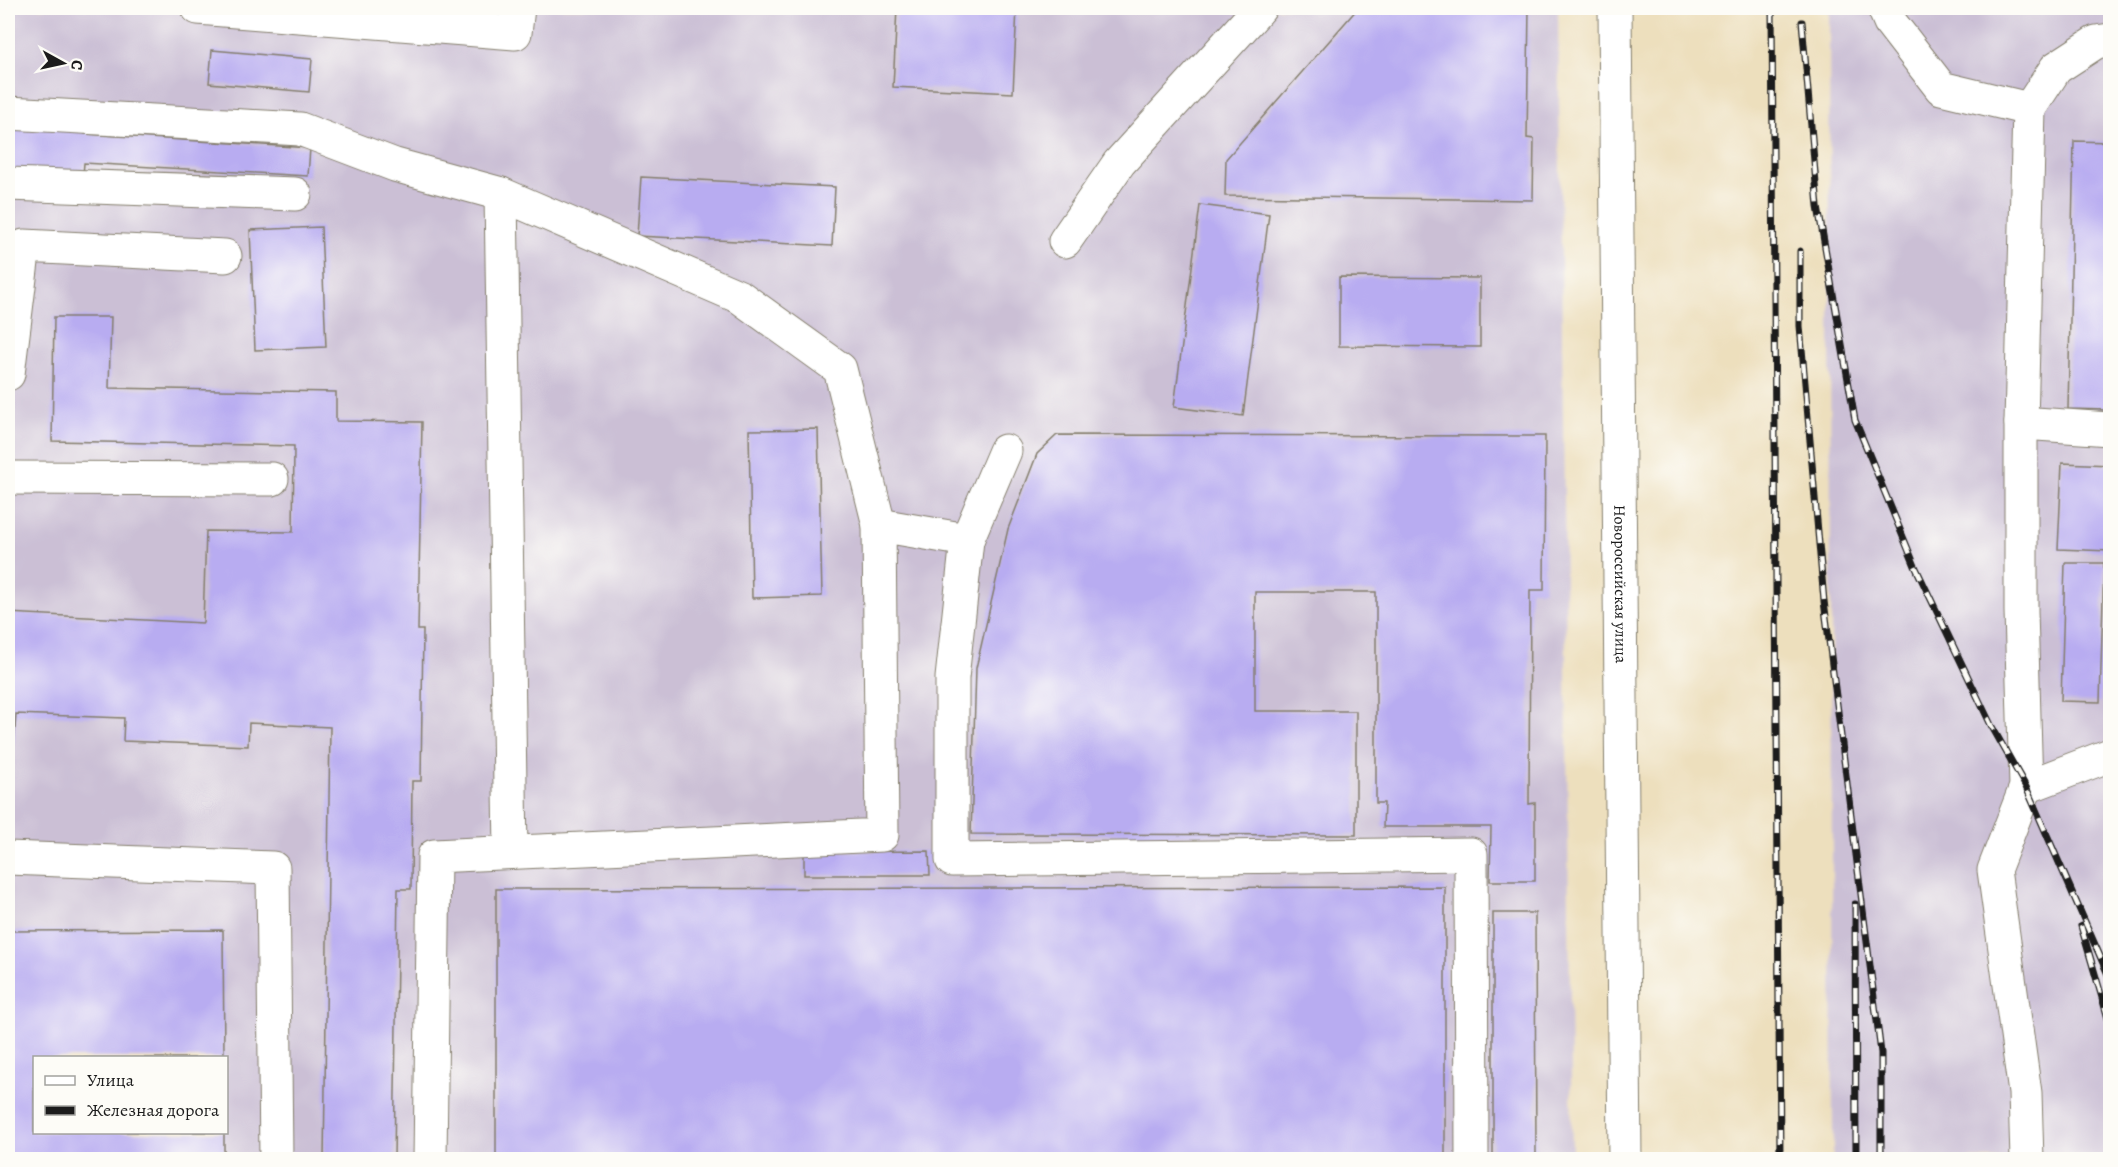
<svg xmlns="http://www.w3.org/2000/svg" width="2118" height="1167" font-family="Alegreya,serif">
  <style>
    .industrial { fill: #cbbfd5; fill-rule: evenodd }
    .building { fill: #b8acf1 }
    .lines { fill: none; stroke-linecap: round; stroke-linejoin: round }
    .minor-casing { stroke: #847e6c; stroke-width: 35 }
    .minor { stroke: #fff; stroke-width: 33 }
    .rail-casing { stroke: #1c1c1c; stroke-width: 7 }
    .rail { stroke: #fdfcf7; stroke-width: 4.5; stroke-dasharray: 14; stroke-linecap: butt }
    .labels { text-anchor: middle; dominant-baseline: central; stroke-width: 5; stroke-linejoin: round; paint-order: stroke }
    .street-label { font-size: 16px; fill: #1c1c1c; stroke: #fdfcf7 }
  </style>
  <rect width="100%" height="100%" fill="#fdfcf7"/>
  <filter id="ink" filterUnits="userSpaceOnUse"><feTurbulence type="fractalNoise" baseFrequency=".0167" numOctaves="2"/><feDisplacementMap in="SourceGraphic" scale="12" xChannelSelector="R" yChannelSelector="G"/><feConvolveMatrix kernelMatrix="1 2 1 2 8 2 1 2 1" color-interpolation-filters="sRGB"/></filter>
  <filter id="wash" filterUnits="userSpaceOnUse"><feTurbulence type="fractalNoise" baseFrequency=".008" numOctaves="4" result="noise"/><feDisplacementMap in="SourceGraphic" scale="24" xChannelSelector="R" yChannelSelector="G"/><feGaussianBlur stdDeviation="1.35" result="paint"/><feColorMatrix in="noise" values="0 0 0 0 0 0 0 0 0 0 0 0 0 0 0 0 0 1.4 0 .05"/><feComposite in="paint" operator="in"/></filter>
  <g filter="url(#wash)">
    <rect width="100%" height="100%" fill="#eddfbd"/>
    <g class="industrial">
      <path d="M8,8H1558L1572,1159H8ZM34,1058H226V1132H34Z"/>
      <polygon points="1829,8 2110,8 2110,1159 1833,1159"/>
    </g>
    <g id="blocks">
      <g class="building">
        <polygon points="897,8 1017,8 1013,93 893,87"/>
        <polygon points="1358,8 1529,8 1527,138 1534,139 1533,200 1225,196 1226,159"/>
        <polygon points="212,50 312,59 309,92 209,83"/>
        <polygon points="8,123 86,128 85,134 310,148 308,176 84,163 83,175 8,170"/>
        <polygon points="2074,141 2110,142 2110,410 2068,409"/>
        <polygon points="641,177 835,187 832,246 637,236"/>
        <polygon points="1200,205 1269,214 1243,416 1174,407"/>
        <polygon points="321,227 326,347 255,350 250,230"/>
        <polygon points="1339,277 1480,278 1480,347 1339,346"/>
        <polygon points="54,317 111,317 109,388 336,392 336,421 422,422 418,630 423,630 421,781 412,781 411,889 398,889 394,1160 324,1160 330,727 249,723 248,746 123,741 124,718 16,714 14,743 8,743 8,613 203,623 206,531 293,532 294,446 52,441"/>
        <polygon points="818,429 822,596 752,598 749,430"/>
        <polygon points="1057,435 1545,436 1544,590 1530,590 1529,804 1535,803 1535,881 1490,881 1491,827 1383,827 1384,803 1376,803 1376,592 1255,592 1255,711 1356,711 1356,835 971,834 976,668 1008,529 1037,454"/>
        <polygon points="2062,463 2110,465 2110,551 2058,549"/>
        <polygon points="2065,563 2104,563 2100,702 2061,701"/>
        <polygon points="929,851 930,875 804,875 804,852"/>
        <polygon points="1445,887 1445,1160 496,1160 496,889"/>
        <polygon points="1493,913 1535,913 1536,1160 1493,1160"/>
        <polygon points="223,930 224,1058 34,1058 34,1132 224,1132 224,1160 8,1160 8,931"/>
      </g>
    </g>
  </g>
  <g filter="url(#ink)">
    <use href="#blocks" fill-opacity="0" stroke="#847e6c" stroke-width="1.5"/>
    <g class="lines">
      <g class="minor-casing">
        <g id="minor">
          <polyline points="198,8 515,33 518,8"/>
          <path id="s1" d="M1615,8L1625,1160"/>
          <polyline points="1884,8 1890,22 1941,88 2029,109"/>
          <polyline points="8,113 300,129 395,165 501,194 740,297 840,369 879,525"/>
          <polyline points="8,184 295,194"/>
          <polyline points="501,194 511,852"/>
          <polyline points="1065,241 1119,163 1260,8"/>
          <polyline points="8,374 24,246 225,256"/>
          <polyline points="2021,423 2110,429"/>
          <polyline points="8,478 272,479"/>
          <polyline points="967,540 952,678 952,860 1471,854 1472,1160"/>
          <polyline points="2026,787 2110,755"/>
          <polyline points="8,858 273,868 276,1160"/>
          <polyline points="430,1160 434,856 882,835 879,525 967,540 1005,451"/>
          <polyline points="2027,1160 2025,1093 1994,870 2026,787 2021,611 2021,423 2029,109 2056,68 2096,42 2110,40"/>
        </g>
      </g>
      <use href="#minor" class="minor"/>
      <g class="rail-casing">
        <g id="rail">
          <polyline points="1772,8 1780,1160"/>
          <polyline points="1802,22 1818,207 1855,420 1915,566 1991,725 2026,787 2110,979"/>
          <polyline points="1800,251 1800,326 1824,601 1881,1053 1881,1160"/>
          <polyline points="1855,904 1856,1160"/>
          <polyline points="2081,926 2110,1025"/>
        </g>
      </g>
      <use href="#rail" class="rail"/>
    </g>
  </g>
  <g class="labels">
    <g class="street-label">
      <text stroke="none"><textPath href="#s1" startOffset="576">Новороссийская улица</textPath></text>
    </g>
  </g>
  <rect width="2118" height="1167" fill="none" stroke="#fdfcf7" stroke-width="30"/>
  <rect x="33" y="1056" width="195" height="78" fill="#fdfcf7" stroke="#a3a29f" stroke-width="1.5"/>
  <rect x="45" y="1076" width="30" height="9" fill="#ffffff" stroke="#a3a29f" stroke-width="1.5"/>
  <text x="87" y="1086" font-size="18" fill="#1c1c1c">Улица</text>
  <rect x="45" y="1106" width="30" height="9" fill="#1c1c1c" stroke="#a3a29f" stroke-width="1.5"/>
  <text x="87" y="1116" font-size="18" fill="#1c1c1c">Железная дорога</text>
  <g transform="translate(63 63) rotate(98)" stroke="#fdfcf7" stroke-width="4.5" paint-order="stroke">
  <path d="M0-4.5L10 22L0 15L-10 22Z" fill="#1c1c1c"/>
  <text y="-9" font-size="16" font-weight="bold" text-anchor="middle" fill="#1c1c1c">С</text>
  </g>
</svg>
